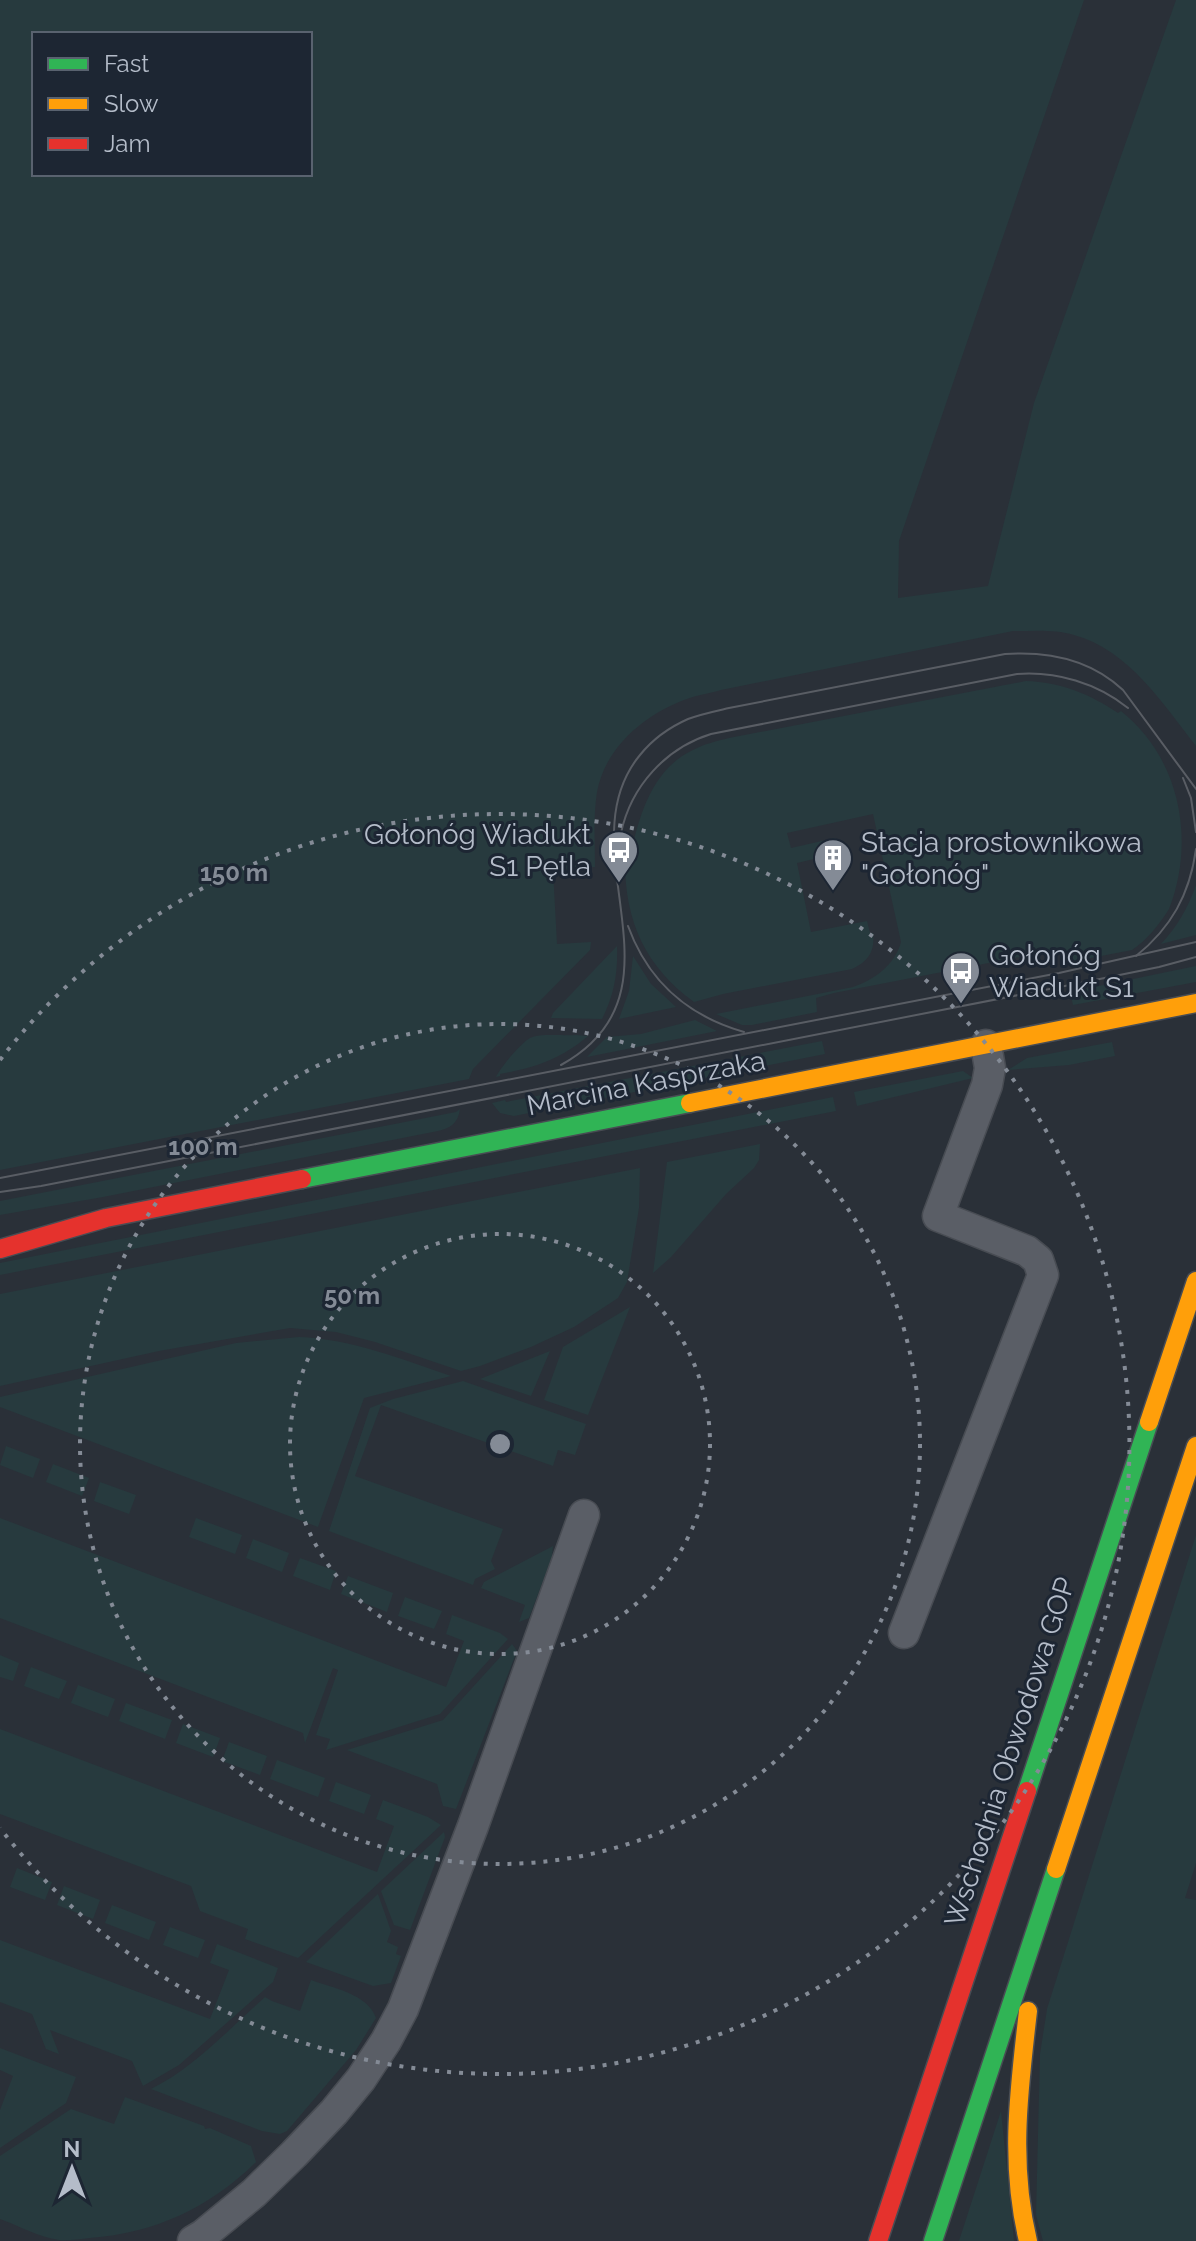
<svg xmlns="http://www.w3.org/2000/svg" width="1196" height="2241" font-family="Raleway,sans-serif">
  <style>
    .green { fill: #273a3e; fill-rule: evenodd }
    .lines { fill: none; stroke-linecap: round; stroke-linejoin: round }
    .street-casing { stroke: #484c53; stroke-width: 33 }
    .fast-casing { stroke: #484c53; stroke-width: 21 }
    .slow-casing { stroke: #484c53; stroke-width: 21 }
    .jam-casing { stroke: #484c53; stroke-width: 21 }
    .street { stroke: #5a5e66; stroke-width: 30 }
    .fast { stroke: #30b455; stroke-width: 18 }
    .slow { stroke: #ff9f0a; stroke-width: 18 }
    .jam { stroke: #e5322d; stroke-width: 18 }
    .tram { stroke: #595d64; stroke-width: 2 }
    .ring { fill: none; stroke: #848b96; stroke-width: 4; stroke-dasharray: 4 8 }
    .labels { text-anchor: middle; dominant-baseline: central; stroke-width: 6; stroke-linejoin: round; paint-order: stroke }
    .poi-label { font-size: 28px; fill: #b4bcc9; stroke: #1d2633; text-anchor: start }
    .street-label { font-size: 28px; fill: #b4bcc9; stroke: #1d2633 }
    .centre { fill: #848b96; stroke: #1d2633; stroke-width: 4 }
    .ring-label { font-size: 24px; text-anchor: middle; font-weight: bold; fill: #848b96; stroke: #1d2633; stroke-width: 6; stroke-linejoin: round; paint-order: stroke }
  </style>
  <rect width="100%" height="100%" fill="#2a3038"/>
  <g class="green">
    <path d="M0,0H1084L899,541L898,598L988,586L1034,403L1176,0H1196V746C1163,704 1129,650 1074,635C1055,629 1033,631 1013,631L721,690C707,694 692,696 679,702C641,718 605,749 597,792C593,817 595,842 595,867L553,870L557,944L591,942L590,950L473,1069L469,1079L0,1170ZM34,34H310V174H34Z"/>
    <path d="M1026,681C1060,682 1090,694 1118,713L1121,711C1180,758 1196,840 1169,909C1159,925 1147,940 1132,950L1065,963L1061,949L834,993L816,998L817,1012L752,1025H742L716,1014L853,987C874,980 895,965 901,942L873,814L787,833L791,848L835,838L847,845L848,851L797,863L811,932L867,921L870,933H873C875,951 869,961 852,969L723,994L694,1002C646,967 625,922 625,862H629C638,820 650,770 693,750C704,744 717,741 729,738Z"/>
    <path d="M1196,885V935L1161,944C1177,927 1188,908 1196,885Z"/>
    <path d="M617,946C618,973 614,995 602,1019L551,1018L553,1013Z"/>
    <polygon points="633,956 651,984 676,1007 619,1019 629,991"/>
    <polygon points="1196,966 1196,982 1073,1005 1070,992"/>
    <polygon points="695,1020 717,1031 587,1057 607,1037 641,1034"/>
    <path d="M575,1035L588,1036C561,1059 534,1068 500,1074V1076L496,1077C501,1067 520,1044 530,1038C539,1033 564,1036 575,1035Z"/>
    <polygon points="822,1041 825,1054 514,1116 500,1113 492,1103 505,1100 506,1102"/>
    <polygon points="1112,1042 1115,1056 1069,1065 1008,1070 1027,1058"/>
    <polygon points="963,1071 973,1078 857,1106 854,1092"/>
    <polygon points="833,1097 836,1111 0,1275 0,1263"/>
    <path d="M460,1109C458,1123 451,1128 438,1131L103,1197L0,1215V1201L456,1112Z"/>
    <polygon points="760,1144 759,1160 754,1168 726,1194 671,1257 653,1273 667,1162"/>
    <polygon points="640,1168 639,1208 627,1282 618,1298 574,1327 531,1347 480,1366 461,1371 375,1342 336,1332 290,1328 159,1351 0,1386 0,1294"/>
    <polygon points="630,1307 588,1415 544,1400 563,1347"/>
    <path d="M299,1337C352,1339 401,1359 451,1376L364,1398L318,1527L0,1407V1397L236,1343Z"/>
    <polygon points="550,1351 531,1396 480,1379"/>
    <polygon points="463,1381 586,1424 575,1455 558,1450 553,1466 381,1405 355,1476 503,1529 491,1561 495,1569 475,1579 473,1585 329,1531 370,1408 393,1399"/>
    <polygon points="6,1446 40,1459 33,1478 0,1465"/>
    <polygon points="53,1464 89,1478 82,1496 46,1482"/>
    <polygon points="100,1482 136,1495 129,1514 94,1501"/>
    <polygon points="0,1518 446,1687 464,1641 446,1634 452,1615 500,1633 508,1639 440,1714 326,1750 330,1739 316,1735 338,1670 333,1668 305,1743 303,1733 0,1618"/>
    <polygon points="196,1518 242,1535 235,1554 189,1537"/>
    <polygon points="1196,1535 1196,1863 1185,1898 1196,1900 1196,2241 1043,2241 1036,2215 1040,2054 1047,2009"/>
    <polygon points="253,1539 289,1553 282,1572 246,1558"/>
    <polygon points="553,1546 552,1557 529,1618 519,1622 525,1605 481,1588 484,1582"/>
    <polygon points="300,1558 336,1571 330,1590 293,1576"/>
    <polygon points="348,1576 393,1593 387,1612 341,1594"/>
    <polygon points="405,1597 442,1611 434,1629 398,1616"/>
    <polygon points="512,1644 517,1651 456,1809 443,1806 437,1784 347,1750 443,1720"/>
    <polygon points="0,1655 19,1663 13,1681 0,1677"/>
    <polygon points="31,1667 67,1681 59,1699 24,1686"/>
    <polygon points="78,1685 115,1699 108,1717 71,1703"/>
    <polygon points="126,1703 172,1720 165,1739 119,1721"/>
    <polygon points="183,1724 220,1738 213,1757 176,1743"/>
    <polygon points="0,1729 377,1872 394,1826 376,1819 383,1800 428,1817 441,1825 298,1958 245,1939 248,1929 200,1911 191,1886 0,1814"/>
    <polygon points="229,1742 267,1756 260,1775 222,1761"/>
    <polygon points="277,1760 325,1778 318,1797 270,1779"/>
    <polygon points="336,1782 371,1795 364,1814 329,1801"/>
    <polygon points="444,1832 445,1837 410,1930 394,1925 381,1891"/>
    <polygon points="17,1868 52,1882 45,1900 10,1887"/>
    <polygon points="64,1886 100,1900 93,1919 57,1905"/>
    <polygon points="378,1894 391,1931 387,1942 398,1947 396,1954 401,1956 391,1983 373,1986 306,1962"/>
    <polygon points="112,1905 156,1922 149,1940 105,1923"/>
    <polygon points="170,1927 205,1940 198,1958 163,1945"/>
    <polygon points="0,1940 210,2019 229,1970 210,1963 217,1944 278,1968 273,1982 179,2065 143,2086 132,2061 50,2030 59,2054 46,2049 32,2014 0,2002"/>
    <path d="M311,1980C333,1988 368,1994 376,2018L356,2050L287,2131L280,2134L262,2131L151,2089C195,2067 229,2029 265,1997L272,2001L300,2011Z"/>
    <polygon points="0,2048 76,2077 66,2103 0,2148 0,2110 13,2076 0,2070"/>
    <path d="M125,2097L204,2126L205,2129L210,2128L251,2146L256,2162C209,2208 155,2233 90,2238C80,2239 68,2241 59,2240C39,2237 19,2226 0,2219V2156L71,2109L114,2124Z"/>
    <polygon points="1001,2111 1014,2241 959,2241"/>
  </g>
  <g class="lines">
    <g class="street-casing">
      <g id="street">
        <polyline points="904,1633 1043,1275 1038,1260 1027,1251 938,1216 987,1085 990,1068 986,1045"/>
        <polyline points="193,2241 203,2235 254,2193 294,2154 334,2112 361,2079 386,2041 403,2009 473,1826 584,1515"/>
      </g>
    </g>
    <g class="fast-casing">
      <g id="fast">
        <polyline points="302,1179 690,1103"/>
        <polyline points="1027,1791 1149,1422"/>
        <polyline points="933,2241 1056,1869"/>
      </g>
    </g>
    <g class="slow-casing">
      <g id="slow">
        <polyline points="690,1103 1196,1003"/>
        <polyline points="1149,1422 1196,1281"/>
        <polyline points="1056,1869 1196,1446"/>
        <path d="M1028,2011C1019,2090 1009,2162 1028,2241"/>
      </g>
    </g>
    <g class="jam-casing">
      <g id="jam">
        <polyline points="0,1249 106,1218 302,1179"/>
        <polyline points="878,2241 1027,1791"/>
      </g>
    </g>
    <use href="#street" class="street"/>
    <use href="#fast" class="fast"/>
    <use href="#slow" class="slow"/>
    <use href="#jam" class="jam"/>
    <g class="tram">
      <polyline points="1183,778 1191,798 1196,832"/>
      <path d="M621,833C631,786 666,748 711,734L1017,674C1056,671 1097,683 1128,708"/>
      <path d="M628,926C648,981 688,1016 744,1032"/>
      <path d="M1136,956C1171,928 1190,894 1196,849"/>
      <path d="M561,1065C695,991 563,848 640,755C652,740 670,727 688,719C701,714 716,711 729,708L1005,654C1049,651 1090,659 1123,690L1196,789"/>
      <polyline points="0,1178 1059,973 1196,942"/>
      <polyline points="0,1192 41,1186 1075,984 1159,967 1196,957"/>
    </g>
  </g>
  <g class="ring">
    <circle cx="500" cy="1444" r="210"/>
    <circle cx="500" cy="1444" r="420"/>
    <path d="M0 1060A630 630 0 1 1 0 1828"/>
  </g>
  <defs>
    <g id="bus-pin" transform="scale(2)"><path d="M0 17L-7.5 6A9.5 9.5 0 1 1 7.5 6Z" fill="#848b96" stroke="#1d2633"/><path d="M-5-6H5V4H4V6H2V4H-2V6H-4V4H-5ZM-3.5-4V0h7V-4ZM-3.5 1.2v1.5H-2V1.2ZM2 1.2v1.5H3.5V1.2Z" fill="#fff"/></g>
    <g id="building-pin" transform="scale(2)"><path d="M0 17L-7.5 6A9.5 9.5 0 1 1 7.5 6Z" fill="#848b96" stroke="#1d2633"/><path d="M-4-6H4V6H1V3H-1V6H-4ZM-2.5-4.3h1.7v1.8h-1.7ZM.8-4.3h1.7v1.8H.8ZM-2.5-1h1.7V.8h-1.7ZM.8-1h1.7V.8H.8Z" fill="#fff"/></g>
  </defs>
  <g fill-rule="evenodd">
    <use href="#bus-pin" x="619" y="850"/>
    <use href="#building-pin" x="833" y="858"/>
    <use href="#bus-pin" x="961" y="971"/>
  </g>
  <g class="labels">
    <g class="poi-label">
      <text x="591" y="834" text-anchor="end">Gołonóg Wiadukt<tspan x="591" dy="32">S1 Pętla</tspan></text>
      <text x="861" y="842">Stacja prostownikowa<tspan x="861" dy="32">"Gołonóg"</tspan></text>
      <text x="989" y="955">Gołonóg<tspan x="989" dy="32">Wiadukt S1</tspan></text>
    </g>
    <g class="street-label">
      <text transform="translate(646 1083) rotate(-11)">Marcina Kasprzaka</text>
      <text transform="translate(1010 1752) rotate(-72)">Wschodnia Obwodowa GOP</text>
    </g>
  </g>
  <circle cx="500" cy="1444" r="12" class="centre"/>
  <g class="ring-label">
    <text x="234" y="881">150 m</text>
    <text x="203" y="1155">100 m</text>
    <text x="352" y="1304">50 m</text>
  </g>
  <rect x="32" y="32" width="280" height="144" fill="#1d2633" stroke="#59626f" stroke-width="2"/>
  <rect x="48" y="58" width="40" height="12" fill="#30b455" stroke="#59626f" stroke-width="2"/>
  <text x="104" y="72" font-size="24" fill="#b4bcc9">Fast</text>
  <rect x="48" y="98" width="40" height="12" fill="#ff9f0a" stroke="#59626f" stroke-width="2"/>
  <text x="104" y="112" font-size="24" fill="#b4bcc9">Slow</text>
  <rect x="48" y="138" width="40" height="12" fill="#e5322d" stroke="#59626f" stroke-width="2"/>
  <text x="104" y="152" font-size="24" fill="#b4bcc9">Jam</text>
  <g transform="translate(72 2169)" stroke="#1d2633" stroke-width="6" paint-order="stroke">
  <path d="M0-6L14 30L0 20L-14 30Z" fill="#b4bcc9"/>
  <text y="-12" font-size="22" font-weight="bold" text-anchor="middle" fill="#b4bcc9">N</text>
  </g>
</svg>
